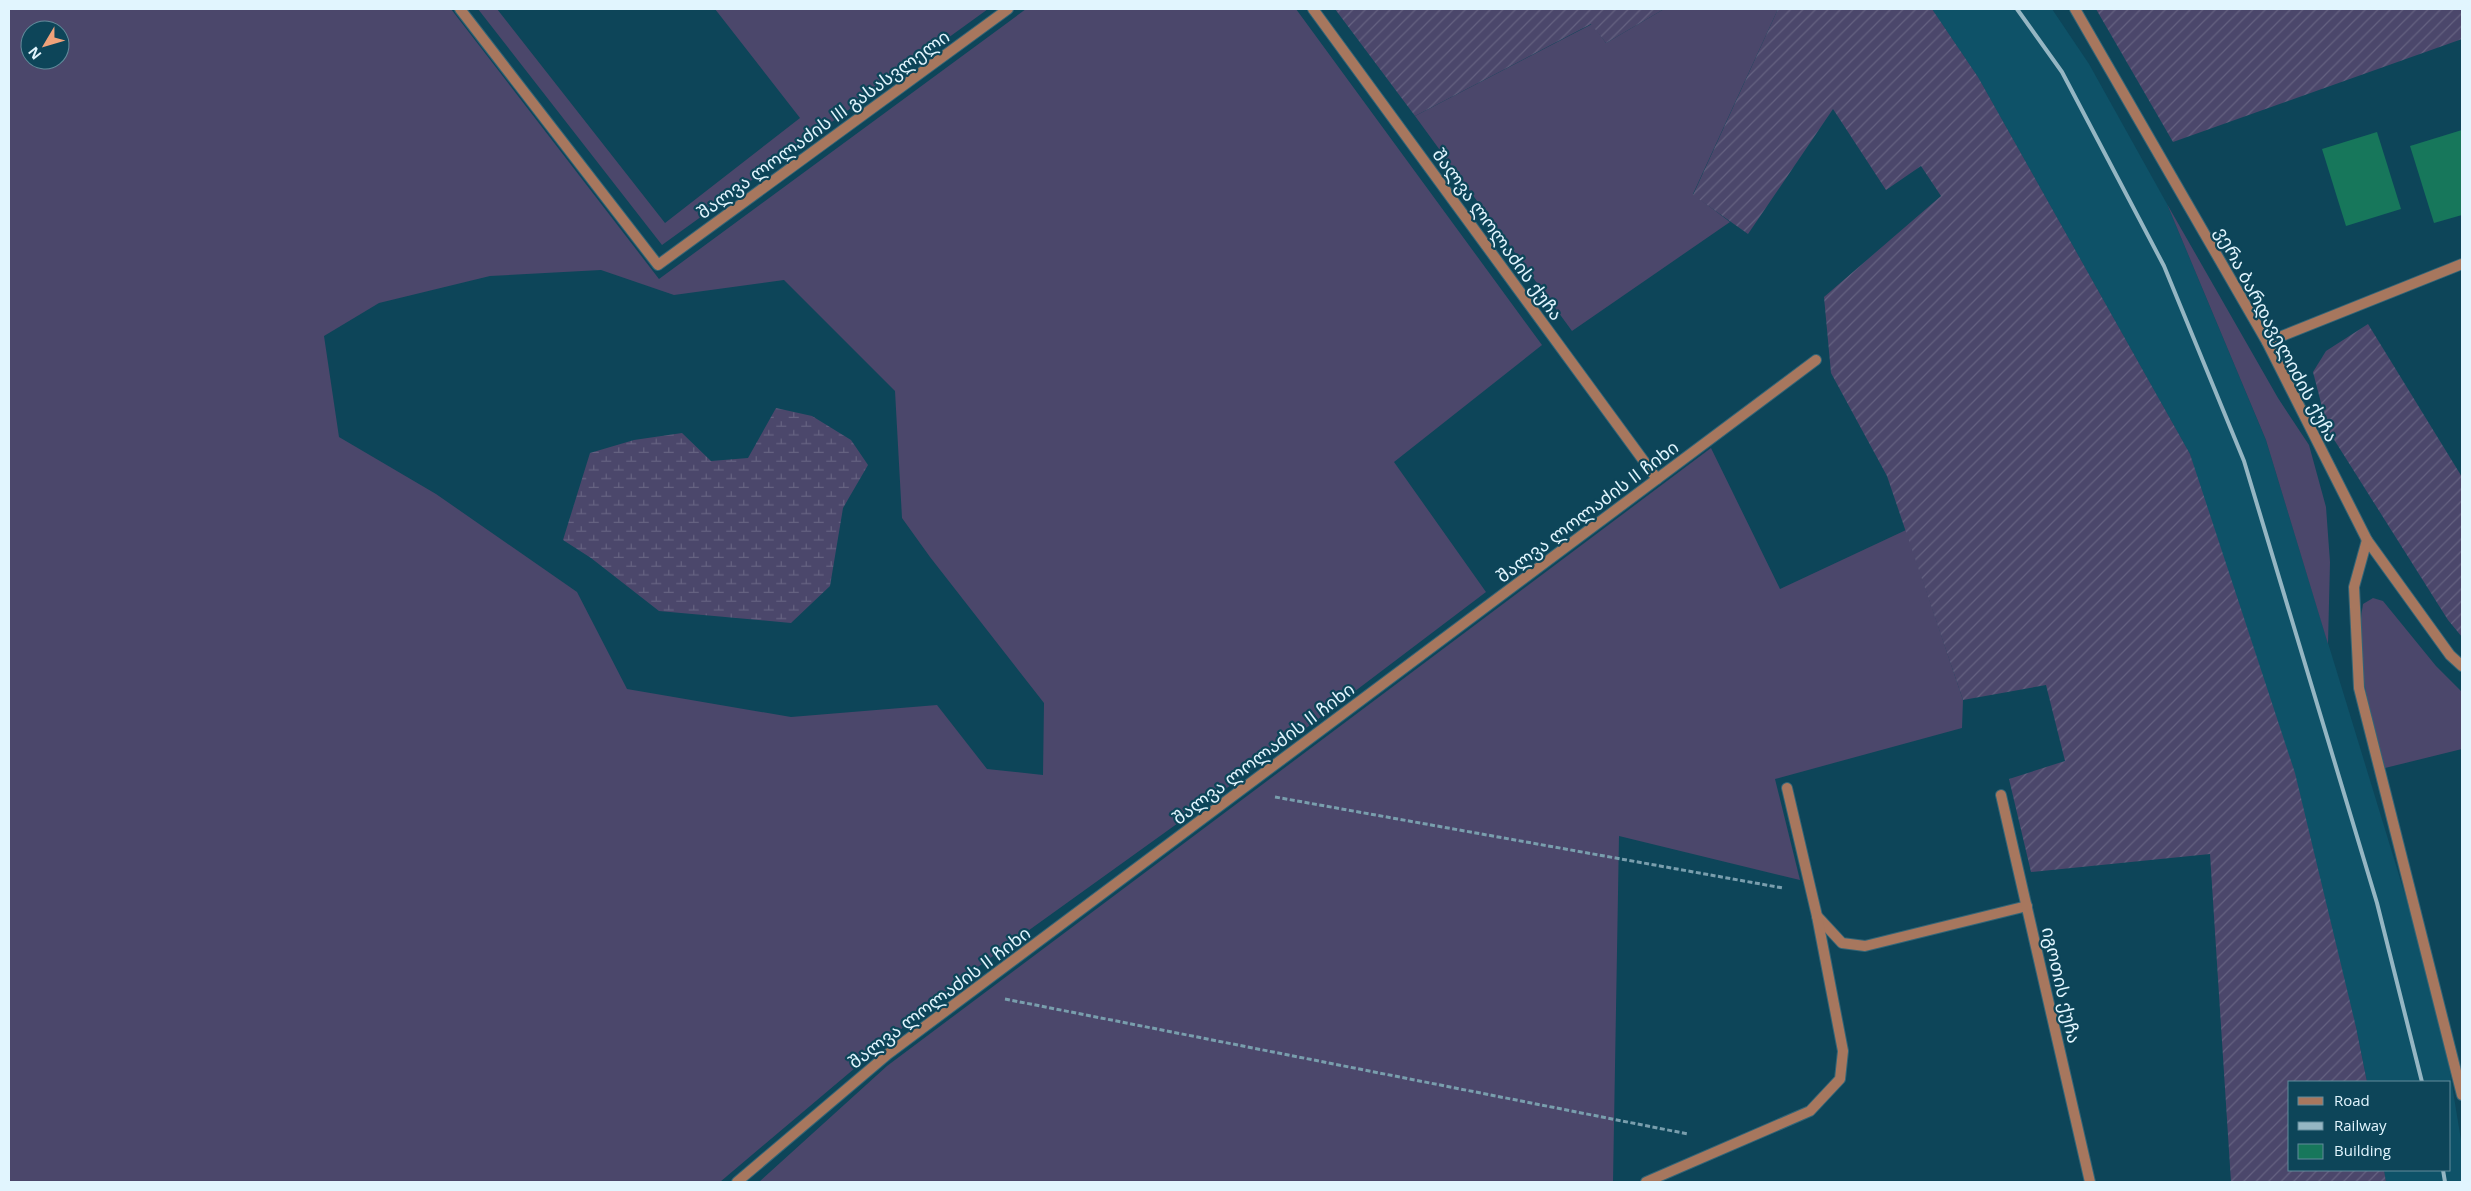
<svg xmlns="http://www.w3.org/2000/svg" width="2471" height="1191" font-family="'Open Sans','Noto Sans Georgian',sans-serif">
  <style>
    .built { fill: #0e5268 }
    .grass { fill: #4b476b; fill-rule: evenodd }
    .wetland { fill: url(#wetland-marsh) }
    .garden { fill: url(#garden-furrows) }
    .building { fill: #17775b }
    .lines { fill: none; stroke-linecap: round; stroke-linejoin: round }
    .street-casing { stroke: #336577; stroke-width: 12 }
    .path { stroke: #799ead; stroke-width: 3; stroke-dasharray: 5 2.5; stroke-linecap: butt }
    .street { stroke: #a7775e; stroke-width: 10 }
    .rail { stroke: #95b6c3; stroke-width: 4 }
    .labels { text-anchor: middle; dominant-baseline: central; stroke-width: 4.5; stroke-linejoin: round; paint-order: stroke }
    .street-label { font-size: 18px; fill: #e1f5fe; stroke: #0d4559 }
  </style>
  <defs>
    <pattern id="wetland-marsh" width="20" height="14" patternUnits="userSpaceOnUse" patternTransform="scale(1.25)"><rect width="20" height="14" fill="#4b476b"/><path d="M1 5h8M5 5V1M11 12h8M15 12V8" fill="none" stroke="#656281"/></pattern>
    <pattern id="garden-furrows" width="10" height="10" patternUnits="userSpaceOnUse" patternTransform="scale(1.25)"><rect width="10" height="10" fill="#4b476b"/><path d="M-1 1l2-2M0 10L10 0M9 11l2-2" fill="none" stroke="#656281"/></pattern>
  </defs>
  <rect width="100%" height="100%" fill="#0d4559"/>
  <polygon class="built" points="1932,9 2052,9 2089,64 2167,204 2266,440 2439,1006 2462,1146 2462,1182 2386,1182 2384,1170 2450,1170 2450,1082 2367,1082 2356,1027 2190,454 1978,77"/>
  <g class="grass">
    <path d="M9,9H451L659,279L1026,9H1296L1542,345L1394,462L1486,592L1231,785L957,982L720,1182H9ZM30,30H60V60H30ZM601,270L674,295L784,280L895,391L902,518L930,557L1044,703L1043,775L987,769L937,705L791,717L627,689L577,592L436,494L339,437L324,336L379,303L490,276Z"/>
    <polygon points="478,9 497,9 665,223 800,118 715,9 988,9 662,245"/>
    <polygon points="1664,9 1778,9 1693,194 1730,222 1572,331 1415,116 1592,24 1606,43"/>
    <polygon points="2167,204 2278,398 2309,445 2326,507 2330,562 2328,644 2266,440"/>
    <polygon points="1711,448 1780,589 1906,530 1963,700 1962,728 1775,779 1800,880 1619,836 1613,1182 759,1182 887,1066"/>
    <path d="M2373,598L2383,601L2436,666L2462,692V749L2385,768C2371,716 2353,659 2363,604Z"/>
  </g>
  <polygon class="wetland" points="776,408 812,416 851,440 868,465 843,508 830,586 791,623 659,611 591,558 563,540 590,453 634,440 682,433 711,461 748,458"/>
  <g class="garden">
    <polygon points="1335,9 1664,9 1606,43 1591,24 1415,116"/>
    <polygon points="1778,9 1932,9 1978,77 2190,454 2295,773 2356,1027 2367,1082 2290,1082 2290,1170 2384,1170 2386,1182 2231,1182 2210,854 2031,872 2009,779 2065,761 2046,685 1963,700 1887,476 1831,373 1824,297 1941,196 1921,166 1886,190 1833,109 1748,234 1693,195"/>
    <polygon points="2096,9 2462,9 2462,39 2173,142"/>
    <polygon points="2368,324 2462,477 2462,637 2448,620 2328,430 2313,372 2326,351"/>
  </g>
  <g class="building">
    <polygon points="2462,130 2462,215 2434,223 2410,146"/>
    <polygon points="2377,132 2401,209 2346,226 2322,149"/>
  </g>
  <g class="lines">
    <g class="street-casing">
      <g id="street">
        <polyline points="460,9 658,265 1008,9"/>
        <polyline points="1313,9 1657,479"/>
        <polyline points="2075,9 2267,342 2367,540 2450,655 2462,666"/>
        <polyline points="2267,342 2462,264"/>
        <polyline points="2367,540 2354,587 2359,688 2462,1095"/>
        <polyline points="1787,788 1817,916 1842,943 1865,946 2027,906"/>
        <polyline points="2001,795 2090,1182"/>
        <polyline points="737,1182 888,1054 1816,360"/>
        <polyline points="1646,1182 1810,1111 1840,1079 1843,1051 1817,916"/>
      </g>
    </g>
    <g class="path">
      <polyline points="1275,797 1783,888"/>
      <polyline points="1005,999 1688,1134"/>
    </g>
    <use href="#street" class="street"/>
    <g class="rail">
      <polyline points="2017,9 2062,72 2164,266 2244,461 2377,903 2422,1082"/>
      <polyline points="2443,1170 2445,1182"/>
    </g>
  </g>
  <g class="labels">
    <g class="street-label">
      <text transform="translate(823 124) rotate(-36)">შალვა ლოლაძის III გასასვლელი</text>
      <text transform="translate(1498 234) rotate(54)">შალვა ლოლაძის ქუჩა</text>
      <text transform="translate(2277 334) rotate(62)">ვერა ბარდაველიძის ქუჩა</text>
      <text transform="translate(1587 511) rotate(-37)">შალვა ლოლაძის II ჩიხი</text>
      <text transform="translate(1263 753) rotate(-37)">შალვა ლოლაძის II ჩიხი</text>
      <text transform="translate(2062 985) rotate(77)">იგოთის ქუჩა</text>
      <text transform="translate(939 997) rotate(-37)">შალვა ლოლაძის II ჩიხი</text>
    </g>
  </g>
  <rect width="2471" height="1191" fill="none" stroke="#e1f5fe" stroke-width="20"/>
  <rect x="2288" y="1081" width="162" height="90" fill="#0d4559" stroke="#628b9b"/>
  <rect x="2298" y="1097" width="25" height="8" fill="#a7775e" stroke="#628b9b"/>
  <text x="2334" y="1106" font-size="15" fill="#e1f5fe">Road</text>
  <rect x="2298" y="1122" width="25" height="8" fill="#95b6c3" stroke="#628b9b"/>
  <text x="2334" y="1131" font-size="15" fill="#e1f5fe">Railway</text>
  <rect x="2298" y="1144" width="25" height="15" fill="#17775b" stroke="#628b9b"/>
  <text x="2334" y="1156" font-size="15" fill="#e1f5fe">Building</text>
  <g transform="translate(45 45) rotate(232)"><circle r="24" fill="#0d4559" stroke="#628b9b"/>
  <path d="M0-4L9 19L0 12L-9 19Z" fill="#f0a27a"/>
  <text y="-8" font-size="14" font-weight="bold" text-anchor="middle" fill="#e1f5fe">N</text>
  </g>
</svg>
